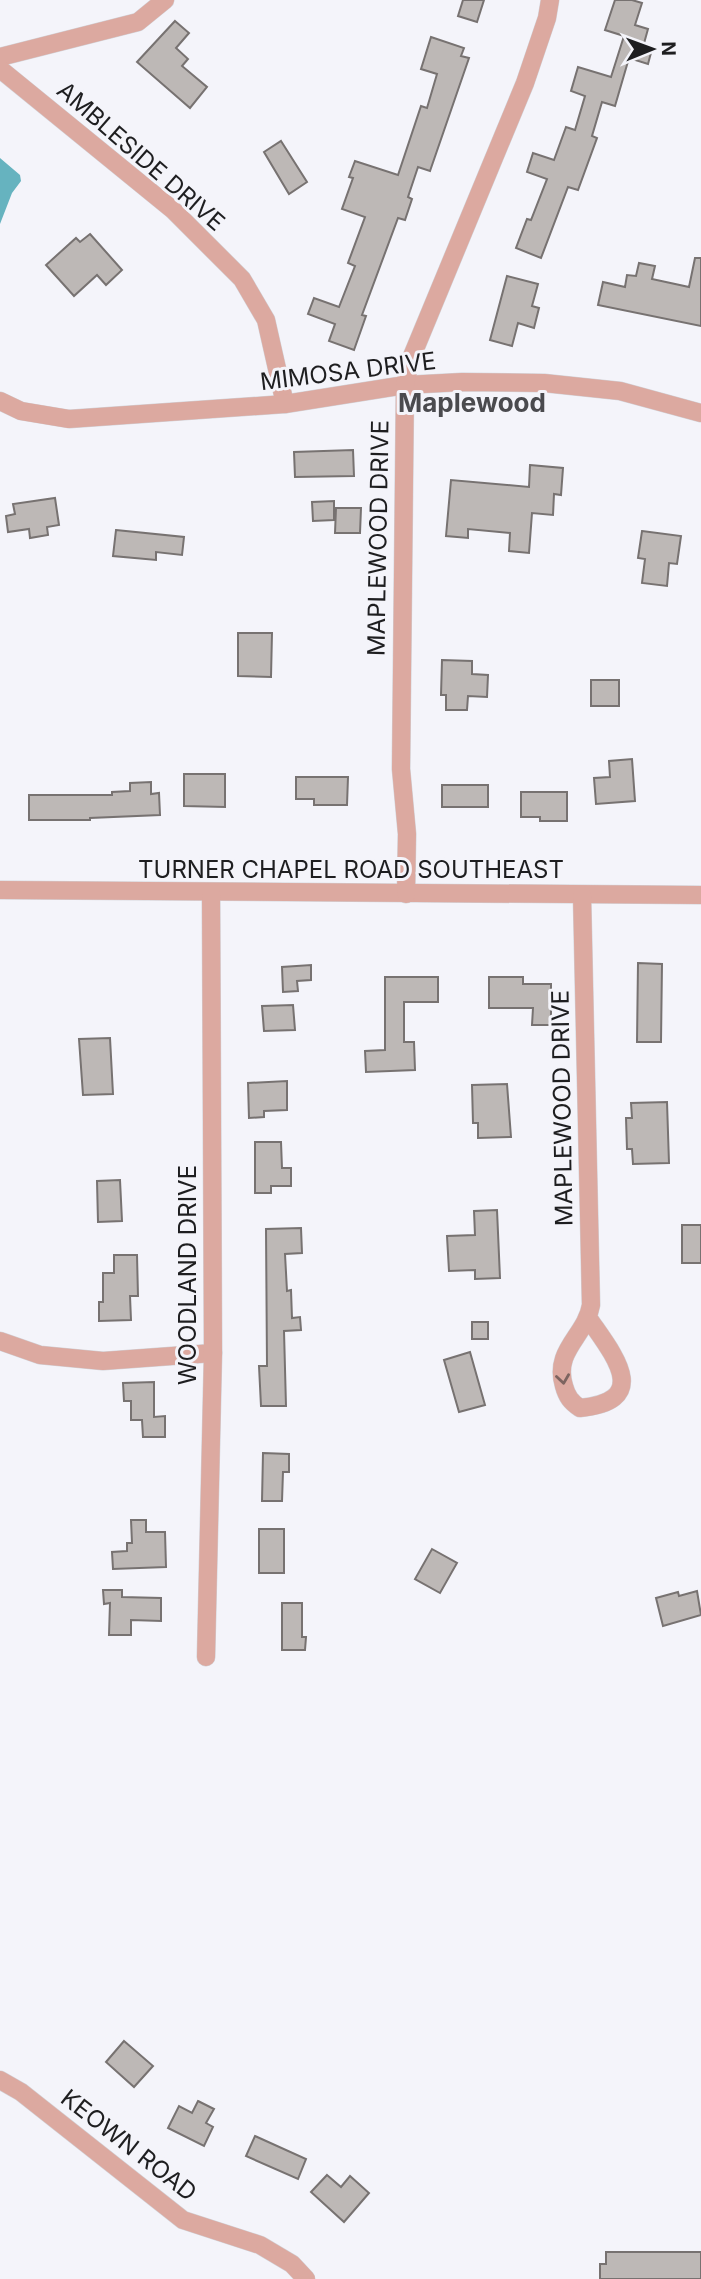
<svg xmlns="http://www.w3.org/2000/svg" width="701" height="2279" font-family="Inter,sans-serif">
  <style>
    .water { fill: #66b3bf }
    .building { fill: #bdb8b6; stroke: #777271; stroke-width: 2 }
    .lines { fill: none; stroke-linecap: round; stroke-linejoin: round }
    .minor-casing { stroke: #d2d2d7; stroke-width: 19 }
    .minor { stroke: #dca9a0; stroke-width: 18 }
    .oneway { stroke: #7d6460 }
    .labels { text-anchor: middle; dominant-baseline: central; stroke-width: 6; stroke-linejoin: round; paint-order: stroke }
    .street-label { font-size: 24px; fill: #1e1e20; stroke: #f4f4fa }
    .neighbourhood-label { font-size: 26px; font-weight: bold; fill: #4a4a4e; stroke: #f4f4fa }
  </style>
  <rect width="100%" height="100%" fill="#f4f4fa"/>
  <polygon class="water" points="0,158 20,175 21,181 12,193 0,224"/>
  <g class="building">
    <polygon points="463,0 484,0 477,22 458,16"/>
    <polygon points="615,0 632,0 642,3 635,25 648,29 643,47 652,49 648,64 629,58 615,106 602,102 592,136 597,138 578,190 568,187 541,258 516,248 527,219 531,220 547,179 527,172 533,153 554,160 566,127 575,130 585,96 571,91 578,67 611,77 624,36 605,30"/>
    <polygon points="175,21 189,33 176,48 188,59 182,66 207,87 190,108 137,62"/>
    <polygon points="431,37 464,48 461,56 469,58 430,171 418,167 408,197 412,199 405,220 398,218 362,315 366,316 354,350 329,341 335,324 308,314 314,298 339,307 355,266 348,263 365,217 342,209 353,178 349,177 355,161 398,175 421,106 427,108 437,74 421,69"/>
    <polygon points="281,141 307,182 289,194 264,152"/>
    <polygon points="90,234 122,270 106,285 97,275 74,296 46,265 76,238 80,242"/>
    <polygon points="695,258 701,258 701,326 598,305 603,282 625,287 627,275 636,276 639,263 655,266 652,279 689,287"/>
    <polygon points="507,276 538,284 532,306 539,308 534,328 518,323 512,346 490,340"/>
    <polygon points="353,450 354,476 295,477 294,452"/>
    <polygon points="530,465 563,468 561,495 554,494 553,515 532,513 529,553 509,551 510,533 468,529 468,538 446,536 451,480 529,487"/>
    <polygon points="55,498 59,525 47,527 48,535 30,538 29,529 8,532 6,516 15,514 13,504"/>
    <polygon points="334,501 334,520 313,521 312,502"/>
    <polygon points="336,508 361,508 360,533 335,533"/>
    <polygon points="116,530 184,537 182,555 156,552 156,560 113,556"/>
    <polygon points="642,531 681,536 677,564 669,563 667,586 642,583 645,559 638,558"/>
    <polygon points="238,633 272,633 271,677 238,676"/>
    <polygon points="442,660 472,661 472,674 488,675 487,697 468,696 467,710 446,710 446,695 441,695"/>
    <rect x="591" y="680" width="28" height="26"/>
    <polygon points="632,759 635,801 596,804 594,778 610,777 609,761"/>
    <polygon points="184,774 225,774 225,807 184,806"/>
    <polygon points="296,777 348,777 347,805 314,805 314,799 296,799"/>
    <polygon points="151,782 151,794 159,793 160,815 90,818 90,820 29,820 29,795 112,795 112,792 130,791 130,783"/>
    <rect x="442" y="785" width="46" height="22"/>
    <polygon points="521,792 567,792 567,821 540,821 540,817 521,817"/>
    <polygon points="638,963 662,964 661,1042 637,1042"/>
    <polygon points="311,965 311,980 297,981 298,991 283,992 282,967"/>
    <polygon points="385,977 438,977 438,1002 404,1002 404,1042 414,1042 415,1070 366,1072 365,1051 385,1050"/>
    <polygon points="489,977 523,977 523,984 551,984 551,1025 532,1025 533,1008 489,1008"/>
    <polygon points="293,1005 295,1030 264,1031 262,1006"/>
    <polygon points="110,1038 113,1094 83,1095 79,1039"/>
    <polygon points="287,1081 287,1110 264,1111 264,1117 249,1118 248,1083"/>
    <polygon points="507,1084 511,1137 478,1138 478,1123 473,1123 472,1085"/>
    <polygon points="667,1102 669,1163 633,1164 632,1149 627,1149 626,1118 632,1118 631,1103"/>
    <polygon points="255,1142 281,1142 282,1168 291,1168 291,1186 271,1186 271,1193 255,1193"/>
    <polygon points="120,1180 122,1221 98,1222 97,1181"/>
    <polygon points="497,1210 500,1278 475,1279 475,1270 449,1271 447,1236 475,1235 474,1211"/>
    <rect x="682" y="1225" width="19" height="38"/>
    <polygon points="301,1228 302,1253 285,1254 287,1291 291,1290 292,1318 300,1317 301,1330 284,1331 286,1406 261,1406 259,1366 267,1366 266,1229"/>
    <polygon points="114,1255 137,1255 138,1296 130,1296 131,1320 99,1321 99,1302 103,1302 103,1273 114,1273"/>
    <rect x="472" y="1322" width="16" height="17"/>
    <polygon points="470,1352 485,1405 459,1412 444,1360"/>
    <polygon points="154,1382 154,1417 165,1416 165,1437 143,1437 142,1420 131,1420 131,1401 124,1401 123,1383"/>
    <polygon points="263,1453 289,1454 289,1472 283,1472 282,1501 262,1501"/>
    <polygon points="131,1520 146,1520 146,1532 165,1532 166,1567 113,1569 112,1552 127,1551 127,1543 132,1543"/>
    <rect x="259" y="1529" width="25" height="44"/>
    <polygon points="432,1549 457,1563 440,1593 415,1579"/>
    <polygon points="103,1590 122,1590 122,1597 161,1598 161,1621 131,1620 131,1635 109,1635 110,1603 104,1604"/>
    <polygon points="697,1591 701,1615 663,1626 656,1598 678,1592 679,1596"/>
    <polygon points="282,1603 302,1603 302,1637 306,1637 305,1650 282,1650"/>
    <polygon points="124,2041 153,2066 134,2087 106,2062"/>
    <polygon points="198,2101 214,2109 206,2123 213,2127 204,2146 168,2128 179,2106 192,2113"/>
    <polygon points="255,2136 306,2159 298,2179 246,2156"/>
    <polygon points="327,2175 341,2187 350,2176 369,2193 344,2222 311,2192"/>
    <polygon points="606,2252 701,2252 701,2279 600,2279 600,2264 606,2264"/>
  </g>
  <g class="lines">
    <g class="minor-casing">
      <g id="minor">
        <polyline points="0,57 138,22 165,0"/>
        <polyline points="0,69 173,210 242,279 266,320 285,404"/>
        <polyline points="0,401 21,411 69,419 285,404 405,385 462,382 544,383 620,391 701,413"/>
        <polyline points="0,890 701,895"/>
        <polyline points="406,894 407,834 401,769 405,385 410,361 525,83 547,18 550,0"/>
        <path d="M582,895L591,1305C586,1336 553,1350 564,1386C567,1397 571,1402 580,1408C653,1401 613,1354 589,1319"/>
        <polyline points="0,1341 40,1355 103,1361 213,1353"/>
        <polyline points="206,1657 213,1353 211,892"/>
        <polyline points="0,2080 21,2092 183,2220 260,2245 292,2264 306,2279"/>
      </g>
    </g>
    <use href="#minor" class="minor"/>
  </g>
  <defs><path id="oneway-chevron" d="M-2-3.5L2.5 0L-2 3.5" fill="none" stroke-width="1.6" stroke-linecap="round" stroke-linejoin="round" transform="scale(1.75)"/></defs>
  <use class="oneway" href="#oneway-chevron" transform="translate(563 1379) rotate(82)"/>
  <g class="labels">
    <g class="street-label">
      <text transform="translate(141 156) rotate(41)">AMBLESIDE DRIVE</text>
      <text transform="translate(348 371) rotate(-7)">MIMOSA DRIVE</text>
      <text transform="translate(378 538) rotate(-89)">MAPLEWOOD DRIVE</text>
      <text x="351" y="869">TURNER CHAPEL ROAD SOUTHEAST</text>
      <text transform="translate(562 1108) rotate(-91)">MAPLEWOOD DRIVE</text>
      <text transform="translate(187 1275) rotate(-90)">WOODLAND DRIVE</text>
      <text transform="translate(129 2145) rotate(38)">KEOWN ROAD</text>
    </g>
    <g class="neighbourhood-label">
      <text x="472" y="402">Maplewood</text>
    </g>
  </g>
  <g transform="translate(652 49) rotate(89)" stroke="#f4f4fa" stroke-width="5" paint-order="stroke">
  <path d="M0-5L12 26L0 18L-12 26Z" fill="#1e1e20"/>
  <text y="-10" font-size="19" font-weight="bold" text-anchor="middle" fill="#1e1e20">N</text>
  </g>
</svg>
